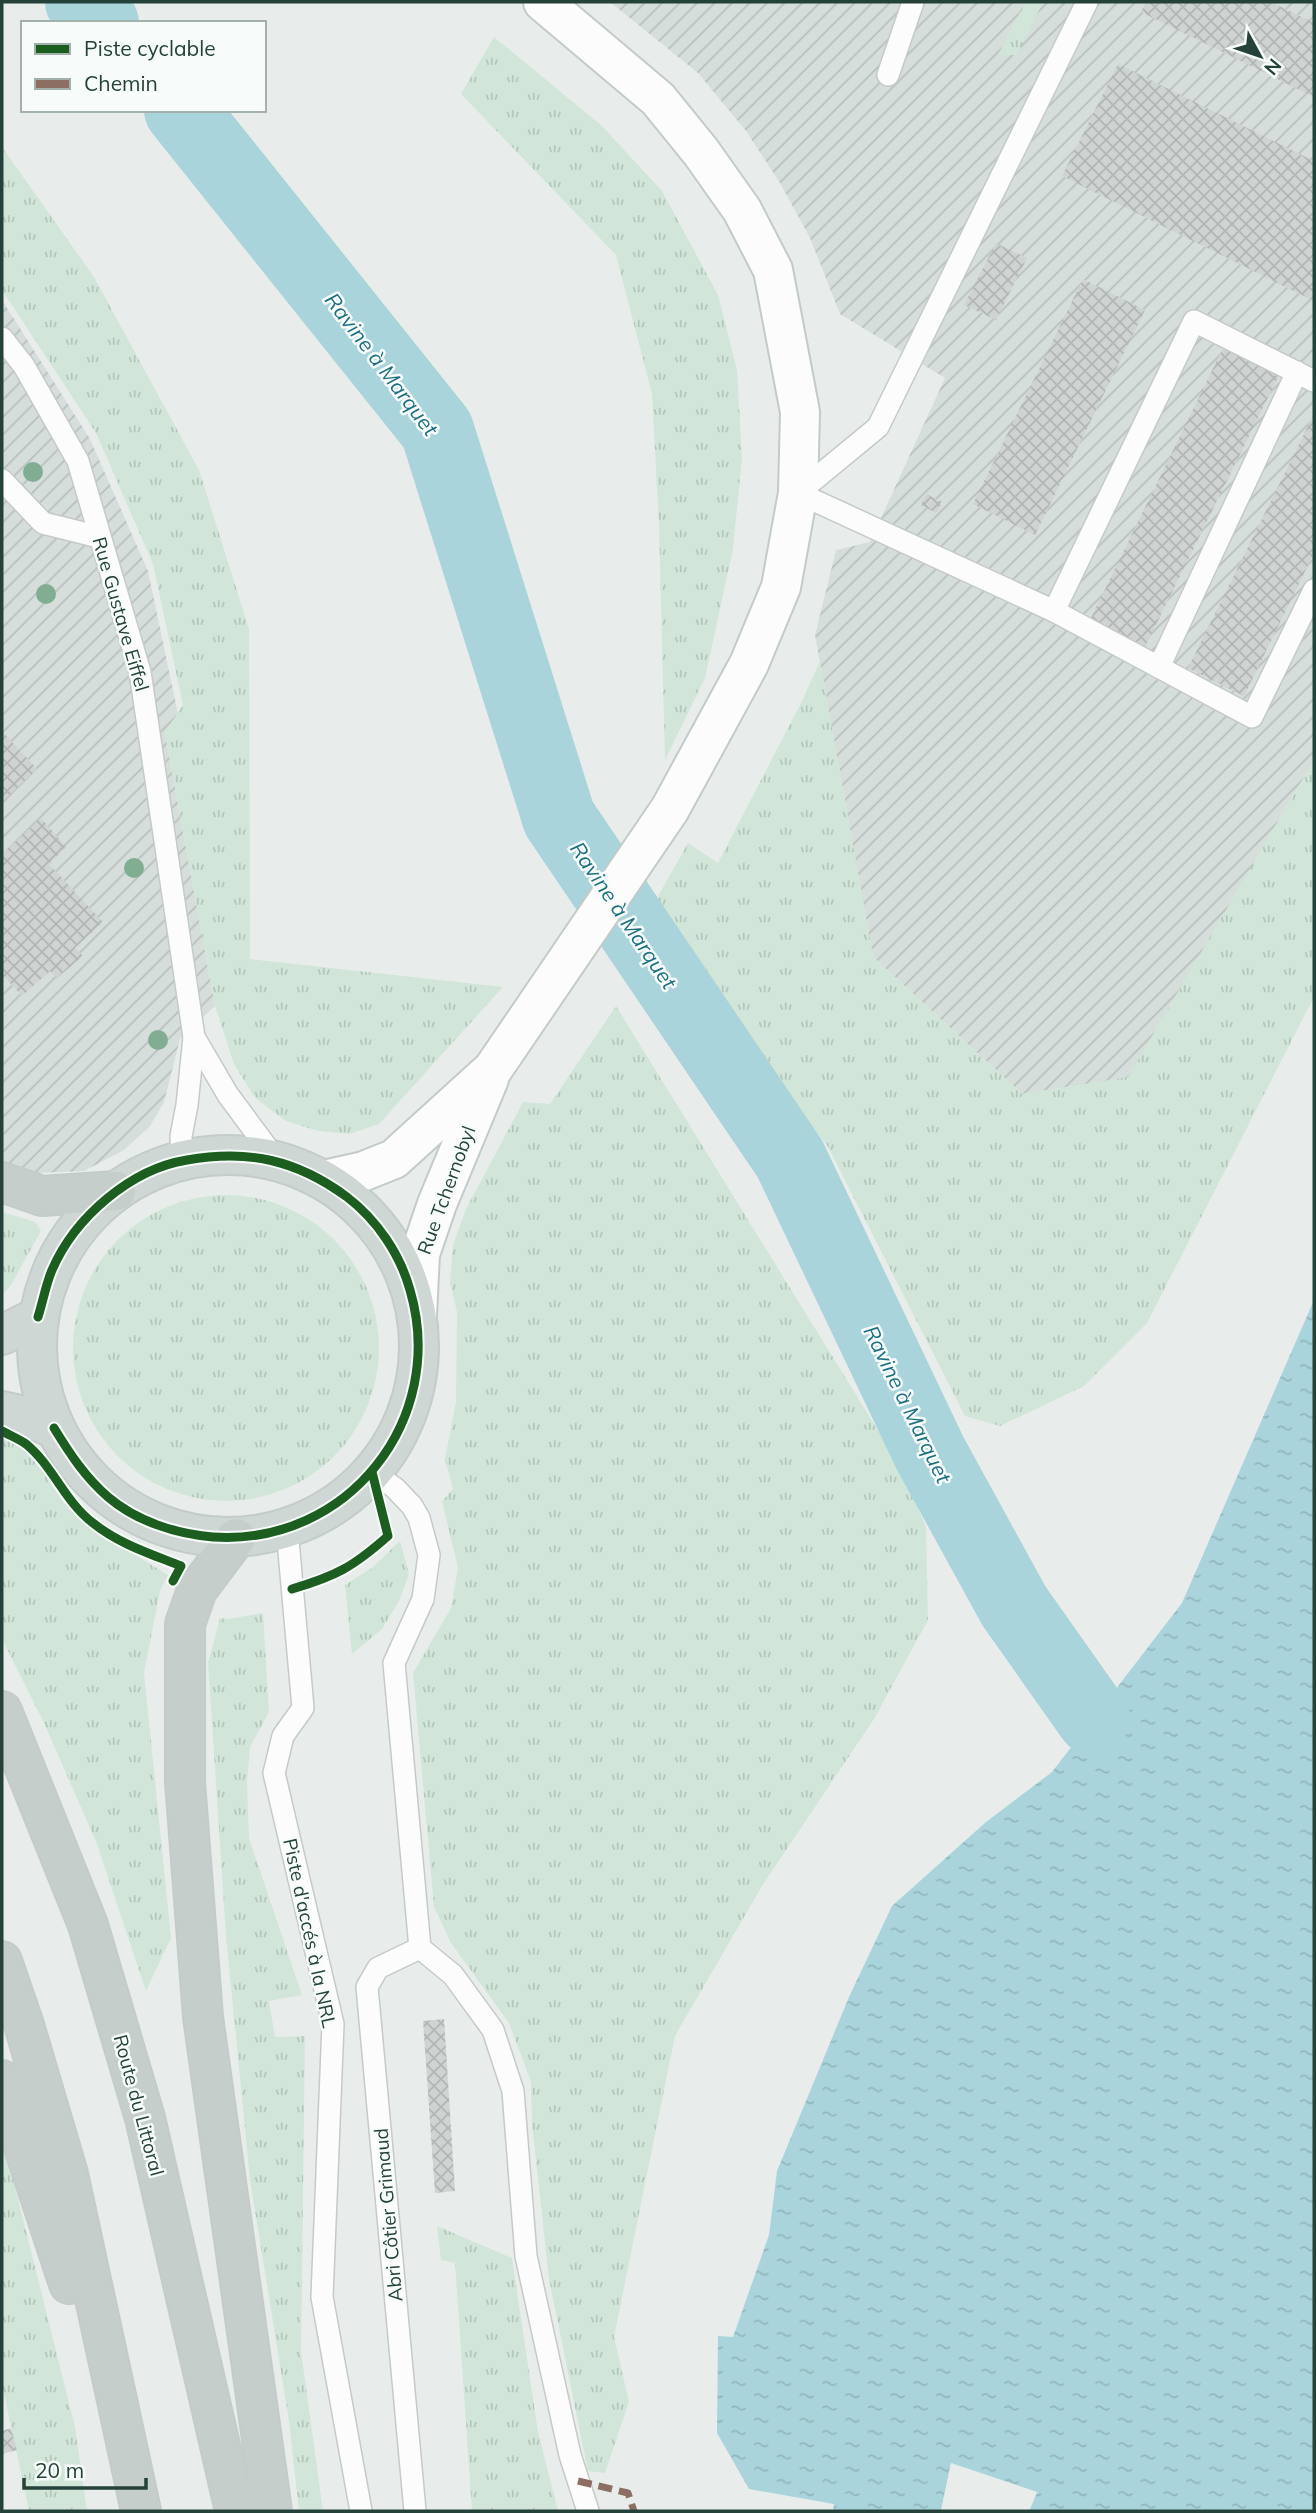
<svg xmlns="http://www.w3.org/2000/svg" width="1316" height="2513" font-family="Mulish,sans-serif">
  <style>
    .industrial { fill: url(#industrial-furrows) }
    .grass { fill: url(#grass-tufts) }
    .water { fill: url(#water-ripples) }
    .pier { fill: #e8edeb }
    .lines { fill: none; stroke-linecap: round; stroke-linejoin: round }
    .river { stroke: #a9d4db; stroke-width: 74 }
    .building { fill: url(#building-cross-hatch) }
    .service-casing { stroke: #c5cac8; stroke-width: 24 }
    .secondary-casing { stroke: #c3cbc8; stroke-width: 42 }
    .primary-casing { stroke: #c3ccc9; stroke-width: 42 }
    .trunk-casing { stroke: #c3ccc9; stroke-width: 42 }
    .service { stroke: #fcfcfc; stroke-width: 21 }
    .secondary { stroke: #fcfcfc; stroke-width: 38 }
    .primary { stroke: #cfd7d5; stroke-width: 38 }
    .trunk { stroke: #c6cecc; stroke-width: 38 }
    .quiet { stroke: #8d6e63; stroke-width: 7; stroke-dasharray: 14 7; stroke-linecap: butt }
    .cycleway-casing { stroke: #f7fbf9; stroke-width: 13 }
    .cycleway { stroke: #1b5e20; stroke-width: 9 }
    .tree { fill: #81ae93 }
    .labels { text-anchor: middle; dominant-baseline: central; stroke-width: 5; stroke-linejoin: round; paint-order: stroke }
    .street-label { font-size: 19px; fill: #24423a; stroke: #f7fbf9 }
    .water-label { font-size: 21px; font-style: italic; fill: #1c6f80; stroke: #f7fbf9 }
  </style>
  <defs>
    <pattern id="industrial-furrows" width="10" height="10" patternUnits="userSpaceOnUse" patternTransform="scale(1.75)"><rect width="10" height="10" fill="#d6dedb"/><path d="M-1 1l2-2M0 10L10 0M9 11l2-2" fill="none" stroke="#b8c0bd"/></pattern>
    <pattern id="grass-tufts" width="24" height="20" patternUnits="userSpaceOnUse" patternTransform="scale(1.75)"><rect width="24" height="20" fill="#d1e6d8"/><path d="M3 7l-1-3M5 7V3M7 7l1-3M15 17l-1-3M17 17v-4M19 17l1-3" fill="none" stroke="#b3c6ba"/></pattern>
    <pattern id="water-ripples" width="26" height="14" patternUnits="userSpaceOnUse" patternTransform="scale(1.75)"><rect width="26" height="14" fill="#a9d4db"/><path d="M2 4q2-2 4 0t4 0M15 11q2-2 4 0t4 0" fill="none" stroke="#91b7bd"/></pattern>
    <pattern id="building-cross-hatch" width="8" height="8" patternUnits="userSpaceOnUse" patternTransform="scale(1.75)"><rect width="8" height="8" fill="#cfd4d2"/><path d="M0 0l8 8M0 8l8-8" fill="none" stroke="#b2b7b5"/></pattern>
  </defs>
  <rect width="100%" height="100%" fill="#e8edeb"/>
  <g class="industrial">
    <polygon points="610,2 1314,2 1314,760 1128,1078 1022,1094 873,957 815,635 836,550 870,542 945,378 840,314 810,238 780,183 746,131 698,73"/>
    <polygon points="2,300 90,439 148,571 178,714 165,733 215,1006 180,1039 164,1102 150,1126 124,1150 84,1171 38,1173 2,1164"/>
  </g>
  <g class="grass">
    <polygon points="1025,2 1043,2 1017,55 998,55"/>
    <polygon points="494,37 601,125 662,191 718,295 737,370 742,458 733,549 705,678 665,760 659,525 652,394 616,255 461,94"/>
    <polygon points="2,147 94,277 199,470 249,629 250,959 503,987 379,1124 349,1134 318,1131 286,1121 255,1098 234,1064 215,1006 165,732 183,705 153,564 96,433 2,290"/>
    <polygon points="820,661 873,957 1022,1094 1128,1077 1314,760 1314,997 1147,1323 1084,1386 1000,1426 965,1416 828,1147 648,914 688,843 718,863 802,701"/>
    <polygon points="616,1006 900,1466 926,1527 928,1620 874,1719 762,1886 675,2036 614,2337 629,2402 605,2473 588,2471 549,2279 532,2124 531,2082 509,2023 451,1943 434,1907 413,1673 451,1608 458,1568 442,1501 453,1489 445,1459 456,1402 457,1312 450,1282 453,1245 466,1209 523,1102 550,1104"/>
    <circle cx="226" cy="1348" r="153"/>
    <polygon points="2,1212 35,1222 41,1231 11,1285 2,1295"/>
    <polygon points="2,1436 25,1450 42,1467 62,1501 91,1528 168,1575 160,1591 144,1673 171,1938 146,1991 97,1844 44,1723 2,1639"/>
    <polygon points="400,1541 409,1574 399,1601 382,1629 352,1654 345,1585 373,1567"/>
    <polygon points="263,1613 269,1712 250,1747 247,1782 249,1838 302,1995 269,2001 275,2037 305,2036 301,2351 323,2511 299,2511 289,2421 250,2180 226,1936 208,1663 220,1618 228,1619"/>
    <polygon points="2,2147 13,2179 75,2427 87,2511 29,2511 2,2384"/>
    <polygon points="437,2226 512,2258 538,2432 558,2511 472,2511 455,2263 441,2260"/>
  </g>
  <polygon class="water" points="1314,1300 1314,2511 1029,2511 1037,2492 951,2464 941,2511 833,2511 834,2504 749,2489 717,2433 718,2336 733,2337 769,2235 777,2171 849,1997 892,1906 986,1822 1052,1772 1182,1603"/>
  <polygon class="pier" points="951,2463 1037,2492 1029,2511 1026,2511 1033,2494 953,2468 945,2511 941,2511"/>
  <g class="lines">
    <g class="river">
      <polyline points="82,2 102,23"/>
      <polyline points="181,110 437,430 559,818 790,1159 930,1453 1014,1606 1093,1718"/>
    </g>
  </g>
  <g class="building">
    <polygon points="1146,2 1271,2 1314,23 1314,97 1141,12"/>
    <polygon points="1118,64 1314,161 1314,301 1062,176"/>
    <polygon points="996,243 1027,258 996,320 964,305"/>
    <polygon points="1083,279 1145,310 1035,535 973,504"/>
    <polygon points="1225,344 1281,371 1145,647 1090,620"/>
    <polygon points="1314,414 1314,553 1244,696 1188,668"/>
    <polygon points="926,494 942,502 936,513 921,505"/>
    <polygon points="2,731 37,769 2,802"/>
    <polygon points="41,818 66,847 49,864 103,922 75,948 83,956 57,978 50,971 22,996 2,974 2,854"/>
    <polygon points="444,2019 455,2191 435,2193 423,2021"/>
    <polygon points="11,2428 17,2450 2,2454 2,2431"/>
  </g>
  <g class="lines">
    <g class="service-casing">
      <g id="service">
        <polyline points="1087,2 878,427 798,493 1054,611 1252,717 1314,590"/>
        <polyline points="888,75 913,2"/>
        <polyline points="2,338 24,366 78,461 140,672 194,1037 187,1105 181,1136 182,1161"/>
        <polyline points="2,480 43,523 99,537"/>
        <polyline points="1054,611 1194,321 1314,381"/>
        <polyline points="1159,667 1297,372"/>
        <polyline points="194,1037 228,1095 277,1161"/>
        <polyline points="372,1472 395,1488 412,1506 419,1518 429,1555 423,1599 394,1663 420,1948 453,1975 493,2030 513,2091 526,2256 570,2455 588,2511"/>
        <polyline points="287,1529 303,1708 283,1736 274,1773 333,2024 322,2297 361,2511"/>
        <polyline points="415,2511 367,1987 378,1968 420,1948"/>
      </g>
    </g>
    <g class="secondary-casing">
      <g id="secondary">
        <polyline points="324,1180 364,1171 394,1159 493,1069 670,809 749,664 781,587 798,493 800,412 773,270 742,210 701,152 658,99 543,2"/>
        <polyline points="417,1315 420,1254 437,1204 489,1079"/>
      </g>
    </g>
    <g class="primary-casing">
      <g id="primary">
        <circle cx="228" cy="1346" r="191"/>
        <polyline points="2,1335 38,1317"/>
        <polyline points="2,1411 24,1416 54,1428"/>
      </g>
    </g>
    <g class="trunk-casing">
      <g id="trunk">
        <polyline points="2,1182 42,1196 116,1191"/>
        <polyline points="236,1538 197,1590 185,1624 185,1782 203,2017 272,2511"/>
        <polyline points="2,1711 88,1925 145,2118 235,2511"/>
        <polyline points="2,1961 24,2025 68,2174 141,2511"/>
        <polyline points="2,2080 69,2284"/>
      </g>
    </g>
    <use href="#service" class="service"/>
    <use href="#secondary" class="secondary"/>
    <use href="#primary" class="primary"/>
    <use href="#trunk" class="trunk"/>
    <polyline class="quiet" points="578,2481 628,2493 634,2511"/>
    <g class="cycleway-casing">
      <g id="cycleway">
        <path d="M38,1317C43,1301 46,1284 52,1270C75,1217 131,1169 187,1160C248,1149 297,1160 347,1197C377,1220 400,1254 410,1290C448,1419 348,1546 213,1537C176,1534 136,1521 108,1497C85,1477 70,1454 54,1428"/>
        <path d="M2,1431C9,1435 19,1439 26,1444C53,1466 65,1502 93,1523C119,1544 151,1554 181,1566L173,1581"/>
        <path d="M292,1589C336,1576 353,1567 388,1536L372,1472"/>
      </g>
    </g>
    <use href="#cycleway" class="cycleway"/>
  </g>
  <g class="tree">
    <circle cx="33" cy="472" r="10"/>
    <circle cx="46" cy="594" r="10"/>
    <circle cx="134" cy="868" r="10"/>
    <circle cx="158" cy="1040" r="10"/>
  </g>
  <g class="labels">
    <g class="street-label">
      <text transform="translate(121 614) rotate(74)">Rue Gustave Eiffel</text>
      <text transform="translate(446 1190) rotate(-70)">Rue Tchernobyl</text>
      <text transform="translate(310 1933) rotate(78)">Piste d'accés à la NRL</text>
      <text transform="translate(139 2105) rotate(75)">Route du Littoral</text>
      <text transform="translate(388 2215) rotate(-95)">Abri Côtier Grimaud</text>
    </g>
    <g class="water-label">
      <text transform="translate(382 364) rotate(53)">Ravine à Marquet</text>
      <text transform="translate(624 915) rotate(56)">Ravine à Marquet</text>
      <text transform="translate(908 1404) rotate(64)">Ravine à Marquet</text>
    </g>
  </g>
  <rect width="1316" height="2513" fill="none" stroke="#24423a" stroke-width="7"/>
  <rect x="21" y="21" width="245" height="91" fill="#f7fbf9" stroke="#a3b1ad" stroke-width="2"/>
  <rect x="35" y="44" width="35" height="10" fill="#1b5e20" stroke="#a3b1ad" stroke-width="2"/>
  <text x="84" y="56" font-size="21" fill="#24423a">Piste cyclable</text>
  <rect x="35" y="79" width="35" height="10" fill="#8d6e63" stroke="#a3b1ad" stroke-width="2"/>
  <text x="84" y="91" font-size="21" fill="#24423a">Chemin</text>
  <g transform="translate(1260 56) rotate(130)" stroke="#f7fbf9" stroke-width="5" paint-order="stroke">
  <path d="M0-5L12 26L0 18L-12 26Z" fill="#24423a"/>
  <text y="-10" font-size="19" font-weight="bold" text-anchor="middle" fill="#24423a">N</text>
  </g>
  <path d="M24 2478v10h122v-10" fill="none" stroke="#24423a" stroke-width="3.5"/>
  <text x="35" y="2478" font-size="21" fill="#24423a" stroke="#f7fbf9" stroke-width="5" paint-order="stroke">20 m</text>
</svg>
